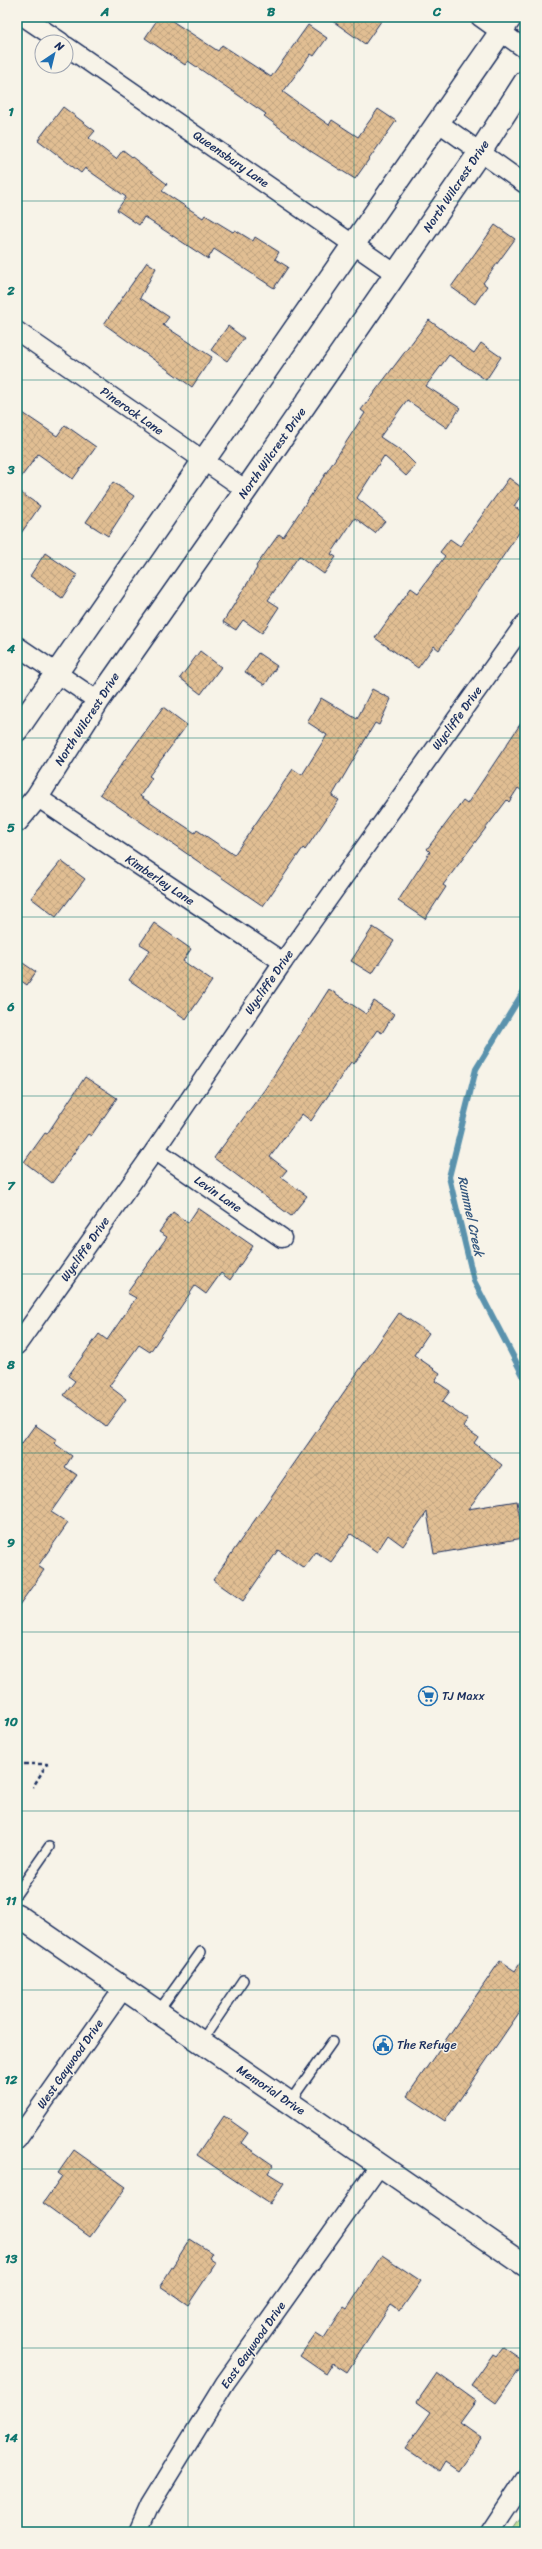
<svg xmlns="http://www.w3.org/2000/svg" width="542" height="2549" font-family="Sriracha,sans-serif">
  <style>
    .park { fill: url(#park-tufts); stroke: #6e877a }
    .lines { fill: none; stroke-linecap: round; stroke-linejoin: round }
    .stream { stroke: #5a92ad; stroke-width: 6 }
    .building { fill: url(#building-cross-hatch); stroke: #1b2f5e }
    .lane-casing { stroke: #1b2f5e; stroke-width: 12 }
    .street-casing { stroke: #1b2f5e; stroke-width: 21 }
    .secondary-casing { stroke: #1b2f5e; stroke-width: 25 }
    .path { stroke: #1b2f5e; stroke-width: 2.5; stroke-dasharray: 4 3; stroke-linecap: butt }
    .lane { stroke: #f7f3e8; stroke-width: 9 }
    .street { stroke: #f7f3e8; stroke-width: 18 }
    .secondary { stroke: #f7f3e8; stroke-width: 22 }
    .grid { fill: none; stroke: #0f766e; stroke-width: 1; stroke-opacity: 0.55 }
    .labels { text-anchor: middle; dominant-baseline: central; stroke-width: 3; stroke-linejoin: round; paint-order: stroke }
    .street-label { font-size: 12px; fill: #1b2f5e; stroke: #f7f3e8 }
    .poi-label { font-size: 12px; fill: #1b2f5e; stroke: #f7f3e8; text-anchor: start }
    .water-label { font-size: 13px; font-style: italic; fill: #35587f; stroke: #f7f3e8 }
    .neatline { fill: none; stroke: #0f766e; stroke-width: 1.5 }
    .grid-label { font-size: 13px; text-anchor: middle; font-weight: bold; fill: #0f766e }
  </style>
  <defs>
    <pattern id="park-tufts" width="24" height="20" patternUnits="userSpaceOnUse"><rect width="24" height="20" fill="#c0df97"/><path d="M3 7l-1-3M5 7V3M7 7l1-3M15 17l-1-3M17 17v-4M19 17l1-3" fill="none" stroke="#a4c085"/></pattern>
    <pattern id="building-cross-hatch" width="8" height="8" patternUnits="userSpaceOnUse"><rect width="8" height="8" fill="#e1be93"/><path d="M0 0l8 8M0 8l8-8" fill="none" stroke="#c0a481"/></pattern>
  </defs>
  <rect width="100%" height="100%" fill="#f7f3e8"/>
  <filter id="ink" filterUnits="userSpaceOnUse"><feTurbulence type="fractalNoise" baseFrequency=".025" numOctaves="2"/><feDisplacementMap in="SourceGraphic" scale="8" xChannelSelector="R" yChannelSelector="G"/><feConvolveMatrix kernelMatrix="1 2 1 2 8 2 1 2 1" color-interpolation-filters="sRGB"/></filter>
  <g filter="url(#ink)">
    <polygon class="park" points="525,2512 525,2532 511,2532"/>
    <g class="lines">
      <polyline class="stream" points="525,989 476,1069 449,1177 474,1281 525,1379"/>
    </g>
    <g class="building">
      <polygon points="159,17 166,17 218,51 222,45 271,77 308,25 327,38 314,56 311,54 283,92 329,125 332,120 358,137 378,109 396,121 355,179 312,152 264,116 266,114 188,61 185,65 145,38"/>
      <polygon points="327,17 384,17 365,44"/>
      <polygon points="63,107 95,131 89,138 116,159 123,150 167,184 162,191 203,218 205,215 233,232 235,230 253,241 255,237 279,252 275,259 288,267 274,288 214,249 208,259 144,217 139,225 117,210 126,197 85,168 81,173 38,140"/>
      <polygon points="495,225 515,239 483,283 487,286 475,304 451,287"/>
      <polygon points="147,262 156,268 140,298 169,317 163,325 212,357 192,387 104,324"/>
      <polygon points="429,320 474,353 481,343 501,357 486,380 449,355 426,386 460,408 447,428 407,400 380,437 404,453 416,465 406,476 384,456 357,498 385,521 375,533 355,518 331,554 336,557 324,574 299,556 268,600 279,607 262,633 243,620 236,630 223,622 257,568 256,566 279,534 283,537 332,464 365,413 361,410"/>
      <polygon points="228,326 244,338 227,361 211,350"/>
      <polygon points="17,409 57,436 65,425 96,447 73,479 38,454 17,483"/>
      <polygon points="509,478 525,490 514,506 525,514 525,524 439,650 434,646 418,668 375,638 411,588 418,593 445,556 440,552 450,539 460,546"/>
      <polygon points="113,482 134,496 108,536 86,522"/>
      <polygon points="17,490 40,506 17,539"/>
      <polygon points="45,553 77,575 62,598 30,576"/>
      <polygon points="200,651 221,667 201,694 180,678"/>
      <polygon points="258,653 277,666 265,685 245,672"/>
      <polygon points="372,689 391,699 379,725 375,723 332,796 339,800 305,850 303,848 263,906 100,794 163,707 187,725 149,776 152,778 140,796 195,833 197,830 234,855 293,769 302,775 327,735 307,722 321,698 357,719"/>
      <polygon points="525,717 525,793 518,788 509,802 507,800 443,885 446,887 425,919 398,901 430,852 427,849 463,801 467,804"/>
      <polygon points="61,861 85,879 56,917 31,898"/>
      <polygon points="154,923 191,949 183,961 212,981 186,1019 129,980 150,950 140,944"/>
      <polygon points="373,927 394,941 372,974 351,961"/>
      <polygon points="17,959 36,972 27,985 17,978"/>
      <polygon points="329,989 366,1014 374,1001 394,1014 382,1033 377,1030 354,1064 351,1062 311,1121 302,1114 270,1157 287,1170 281,1177 307,1196 291,1216 214,1158 265,1089"/>
      <polygon points="85,1077 117,1098 91,1136 88,1134 52,1183 24,1162 45,1133 47,1134"/>
      <polygon points="198,1208 253,1246 230,1280 221,1273 206,1294 195,1286 150,1352 139,1345 109,1386 126,1399 106,1426 64,1395 75,1381 68,1376 99,1334 107,1340 136,1298 127,1293 167,1237 159,1232 173,1212 188,1223"/>
      <polygon points="399,1313 429,1333 414,1355 440,1373 435,1381 450,1391 442,1402 468,1420 463,1427 478,1437 474,1443 502,1465 468,1509 517,1501 523,1538 434,1554 427,1512 403,1546 388,1535 377,1552 351,1534 331,1562 316,1552 304,1568 278,1550 243,1601 213,1580"/>
      <polygon points="35,1425 57,1440 54,1443 72,1456 65,1467 77,1475 51,1512 68,1523 38,1566 44,1570 17,1608 17,1450"/>
      <polygon points="525,1956 525,2004 445,2121 407,2096 500,1961 515,1971"/>
      <polygon points="224,2116 248,2133 241,2143 273,2165 268,2173 284,2183 270,2204 197,2155"/>
      <polygon points="74,2150 126,2187 90,2237 43,2203 62,2176 58,2173"/>
      <polygon points="190,2239 212,2253 209,2258 216,2263 188,2305 160,2286"/>
      <polygon points="382,2255 421,2281 400,2311 391,2305 347,2372 333,2363 326,2374 300,2356 316,2333 324,2338 344,2307 347,2309"/>
      <polygon points="503,2347 525,2362 496,2403 471,2385 493,2354 496,2356"/>
      <polygon points="437,2373 476,2401 460,2423 481,2438 458,2471 445,2462 439,2472 405,2449 431,2412 417,2402"/>
    </g>
    <g class="lines">
      <g class="lane-casing">
        <g id="lane">
          <polyline points="17,1893 49,1847"/>
          <polyline points="158,2012 201,1952"/>
          <polyline points="201,2042 243,1980"/>
          <polyline points="289,2103 332,2042"/>
        </g>
      </g>
      <g class="street-casing">
        <g id="street">
          <polyline points="24,17 61,42"/>
          <polyline points="480,17 525,49"/>
          <polyline points="66,46 396,274"/>
          <polyline points="439,123 525,184"/>
          <polyline points="17,331 246,490"/>
          <polyline points="17,646 98,701"/>
          <polyline points="37,797 283,962"/>
          <polyline points="155,1150 282,1238"/>
          <polyline points="17,1345 155,1150 283,962 525,623"/>
          <polyline points="17,2140 123,1989"/>
          <polyline points="138,2532 150,2505 225,2383 380,2165"/>
          <polyline points="490,2532 525,2479"/>
        </g>
      </g>
      <g class="secondary-casing">
        <g id="secondary">
          <polyline points="17,730 511,17"/>
          <polyline points="17,821 37,797 98,701 246,490 480,152 525,82"/>
          <polyline points="17,1915 525,2265"/>
        </g>
      </g>
      <polyline class="path" points="17,1764 47,1764 33,1787"/>
      <use href="#lane" class="lane"/>
      <use href="#street" class="street"/>
      <use href="#secondary" class="secondary"/>
    </g>
  </g>
  <path class="grid" d="M188,17V2532M354,17V2532M17,201H525M17,380H525M17,559H525M17,738H525M17,917H525M17,1096H525M17,1274H525M17,1453H525M17,1632H525M17,1811H525M17,1990H525M17,2169H525M17,2348H525"/>
  <defs>
    <g id="supermarket-ring" transform="scale(1)"><circle r="9.5" fill="#f7f3e8" stroke="#1f6fb2" stroke-width="1.5"/><path d="M-6-5.5h2.5l.6 2H6L4.5 2H-2.5L-4.4-4H-6ZM-1.5 3.2a1.3 1.3 0 1 0 .1 0ZM3 3.2a1.3 1.3 0 1 0 .1 0Z" fill="#1f6fb2"/></g>
    <g id="civic-ring" transform="scale(1)"><circle r="9.5" fill="#f7f3e8" stroke="#1f6fb2" stroke-width="1.5"/><path d="M-.6-6.5H3V-4.5H.6V-3L4-1V1h2V6H-6V1h2V-1L-.6-3ZM-1.2 2.5V6h2.4V2.5Z" fill="#1f6fb2"/></g>
  </defs>
  <g fill-rule="evenodd">
    <use href="#supermarket-ring" x="428" y="1696"/>
    <use href="#civic-ring" x="383" y="2045"/>
  </g>
  <g class="labels">
    <g class="street-label">
      <text transform="translate(231 159) rotate(35)">Queensbury Lane</text>
      <text transform="translate(456 186) rotate(-56)">North Wilcrest Drive</text>
      <text transform="translate(132 411) rotate(35)">Pinerock Lane</text>
      <text transform="translate(272 453) rotate(-55)">North Wilcrest Drive</text>
      <text transform="translate(457 718) rotate(-54)">Wycliffe Drive</text>
      <text transform="translate(87 719) rotate(-57)">North Wilcrest Drive</text>
      <text transform="translate(160 880) rotate(34)">Kimberley Lane</text>
      <text transform="translate(269 982) rotate(-55)">Wycliffe Drive</text>
      <text transform="translate(218 1194) rotate(35)">Levin Lane</text>
      <text transform="translate(85 1249) rotate(-55)">Wycliffe Drive</text>
      <text transform="translate(70 2064) rotate(-55)">West Gaywood Drive</text>
      <text transform="translate(271 2090) rotate(34)">Memorial Drive</text>
      <text transform="translate(253 2345) rotate(-55)">East Gaywood Drive</text>
    </g>
    <g class="poi-label">
      <text x="442" y="1696">TJ Maxx</text>
      <text x="397" y="2045">The Refuge</text>
    </g>
    <g class="water-label">
      <text transform="translate(471 1216) rotate(78)">Rummel Creek</text>
    </g>
  </g>
  <rect width="542" height="2549" fill="none" stroke="#f7f3e8" stroke-width="44"/>
  <g transform="translate(54 54) rotate(35)"><circle r="19" fill="#f7f3e8" stroke="#9fa5b1"/>
  <path d="M0-3L7 15L0 10L-7 15Z" fill="#1f6fb2"/>
  <text y="-6" font-size="11" font-weight="bold" text-anchor="middle" fill="#1b2f5e">N</text>
  </g>
  <rect x="22" y="22" width="498" height="2505" class="neatline"/>
  <g class="grid-label">
    <text x="105" y="16">A</text>
    <text x="271" y="16">B</text>
    <text x="437" y="16">C</text>
    <text x="11" y="116">1</text>
    <text x="11" y="295">2</text>
    <text x="11" y="474">3</text>
    <text x="11" y="653">4</text>
    <text x="11" y="832">5</text>
    <text x="11" y="1011">6</text>
    <text x="11" y="1190">7</text>
    <text x="11" y="1369">8</text>
    <text x="11" y="1547">9</text>
    <text x="11" y="1726">10</text>
    <text x="11" y="1905">11</text>
    <text x="11" y="2084">12</text>
    <text x="11" y="2263">13</text>
    <text x="11" y="2442">14</text>
  </g>
</svg>
